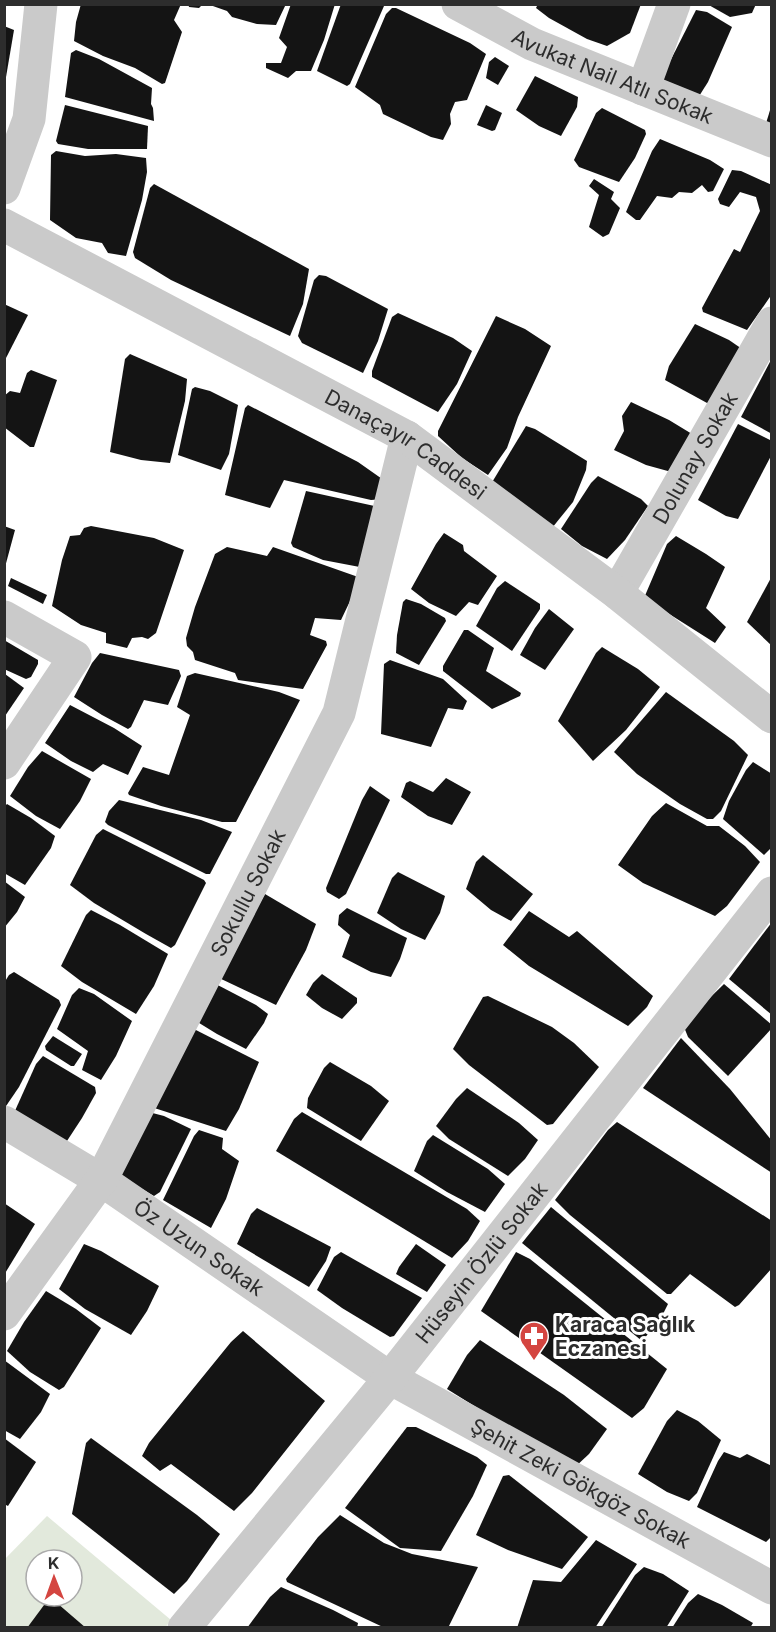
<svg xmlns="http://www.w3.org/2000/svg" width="776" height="1632" font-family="Inter,sans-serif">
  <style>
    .green { fill: #e2e9dc; fill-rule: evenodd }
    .building { fill: #141414 }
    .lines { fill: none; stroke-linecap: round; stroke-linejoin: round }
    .minor { stroke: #cacaca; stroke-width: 33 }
    .tertiary { stroke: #cacaca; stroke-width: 33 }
    .labels { text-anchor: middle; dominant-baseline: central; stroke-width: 6; stroke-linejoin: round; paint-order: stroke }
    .street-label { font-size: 21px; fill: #2d2d2d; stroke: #fff }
    .poi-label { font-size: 21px; font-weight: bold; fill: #2d2d2d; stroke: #fff; text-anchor: start }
  </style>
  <rect width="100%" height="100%" fill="#fff"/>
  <path class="green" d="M47,1516L171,1620L165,1628L5,1627L4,1560ZM36,1560H72V1596H36Z"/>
  <g class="building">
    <polygon points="81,4 181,4 174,20 182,32 165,83 162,84 135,68 103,56 74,41 76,22"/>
    <polygon points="188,4 203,4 199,8 189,7"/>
    <polygon points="286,4 276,25 257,24 232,17 227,11 210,5"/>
    <polygon points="291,4 335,4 324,40 311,71 296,71 288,78 266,68 266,63 281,63 287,47 279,38"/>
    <polygon points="341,4 383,4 384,6 350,84 347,86 317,71"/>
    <polygon points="538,4 641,4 630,33 607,46 587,39 549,18 536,8"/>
    <polygon points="707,4 756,4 752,13 730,17"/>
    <polygon points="392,8 396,8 470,43 486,54 467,100 455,102 450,114 451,124 443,140 431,137 383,114 380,105 355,87 386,14"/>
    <polygon points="696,10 707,12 732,27 708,82 696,101 659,83"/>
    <polygon points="4,26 14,30 5,83 4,83"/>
    <polygon points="76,50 99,59 152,88 151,104 153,108 154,121 65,97 71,53"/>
    <polygon points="495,57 509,66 498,85 486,78 489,62"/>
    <polygon points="535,76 578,97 577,107 561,136 539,126 516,110"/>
    <polygon points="65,105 148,126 147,149 88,149 58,144 56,141"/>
    <polygon points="486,105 502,113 495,130 492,131 477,125"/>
    <polygon points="771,107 772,108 772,138 763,133"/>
    <polygon points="602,108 645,130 646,134 635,158 619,182 579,167 574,160 596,113"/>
    <polygon points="660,139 710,160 724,169 713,191 708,192 702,185 692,193 679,192 672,198 657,196 640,220 636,220 626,212 652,151"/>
    <polygon points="56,151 85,156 116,154 146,158 147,172 142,200 126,256 108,253 102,243 76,238 50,220 51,155"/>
    <polygon points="732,170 741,171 772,185 772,294 747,330 703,312 702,308 734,249 740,252 760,211 756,197 740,192 729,207 720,204 718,199"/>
    <polygon points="594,179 614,192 611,199 620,208 609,234 603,237 589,227 599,195 589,186"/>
    <polygon points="154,184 309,269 303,304 290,336 171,280 135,258 133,252 150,188"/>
    <polygon points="319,275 326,276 388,309 378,341 363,373 302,343 298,336 314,280"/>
    <polygon points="4,304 28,315 6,358 4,357"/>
    <polygon points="398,313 453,338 472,351 457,384 438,412 372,377 372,371 392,317"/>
    <polygon points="496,316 525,329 551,346 518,417 507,448 488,475 462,458 438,436 438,431"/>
    <polygon points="695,324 729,340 745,351 718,409 665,380 669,366"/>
    <polygon points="130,354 187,379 185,401 170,463 141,460 110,452 125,359"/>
    <polygon points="772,358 772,434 741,417"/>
    <polygon points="31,370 57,380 34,447 30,447 4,427 4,396 10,391 20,393 27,373"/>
    <polygon points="195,387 210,391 238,405 229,454 221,470 178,455 192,389"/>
    <polygon points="631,402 669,420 692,434 675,473 646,465 614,450 624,431 622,416"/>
    <polygon points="248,405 358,462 385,481 383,499 371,500 284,480 270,508 225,495 245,408"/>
    <polygon points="738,424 772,441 772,454 738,519 726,516 698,500"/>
    <polygon points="526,426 535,429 587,461 586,470 573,502 552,528 491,484"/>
    <polygon points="598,476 641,499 648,506 625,540 607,559 582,546 561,529 591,483"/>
    <polygon points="306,491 379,507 365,568 323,560 293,547 291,543"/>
    <polygon points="4,526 15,530 5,567 4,567"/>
    <polygon points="91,526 154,538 184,550 156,633 148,639 142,637 132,638 127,648 106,643 106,633 81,625 52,606 62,560 70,536 80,535 84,528"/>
    <polygon points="444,533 463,545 464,551 497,576 478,605 469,602 456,616 429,603 411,589 436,544"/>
    <polygon points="676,536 706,554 725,567 706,608 726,627 715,643 644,598 667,544"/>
    <polygon points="227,547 267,556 273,547 361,578 341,620 315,618 310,635 326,641 327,645 303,689 238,680 235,673 195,660 193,652 187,646 186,638 195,607 215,554"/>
    <polygon points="772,576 772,646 747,622"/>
    <polygon points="11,578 47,595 43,604 8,586"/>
    <polygon points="505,581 540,604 540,609 512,651 476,626 497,588"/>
    <polygon points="406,599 421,604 445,618 446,621 419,665 396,653 397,635 403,602"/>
    <polygon points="549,609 574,629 545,670 520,655 535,628"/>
    <polygon points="464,630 468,630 494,648 486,671 521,693 520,696 492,709 443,671 443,666"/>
    <polygon points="4,640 38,660 38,664 31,677 26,679 4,669"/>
    <polygon points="602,647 638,669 660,687 626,730 593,761 558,721 596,653"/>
    <polygon points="100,653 179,670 181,676 168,705 144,700 131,727 128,729 102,715 74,697 92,663"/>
    <polygon points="390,660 443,679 467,701 463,710 448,708 431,747 381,734 384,664"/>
    <polygon points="195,673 279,692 300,700 236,822 222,822 161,806 129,795 128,793 143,767 169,775 190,715 177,707 187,676"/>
    <polygon points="5,674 24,688 5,716"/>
    <polygon points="666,692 734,741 748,755 721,811 713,819 707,819 680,804 637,774 614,752"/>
    <polygon points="70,705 114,728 142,746 128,775 103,764 93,772 71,761 45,743"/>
    <polygon points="42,751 91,779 80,801 60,829 36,816 10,796 28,767"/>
    <polygon points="753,762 772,774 772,847 764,855 723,819 729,801 746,770"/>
    <polygon points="446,778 471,792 452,825 428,816 401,797 406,783 410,781 433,792"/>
    <polygon points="370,786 390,800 346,894 339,899 327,892 326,888 362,800"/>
    <polygon points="119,800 201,820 232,832 210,874 206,874 108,825 105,822 109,811"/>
    <polygon points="666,803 707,826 719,826 745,846 760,862 727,906 715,916 643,883 618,865 652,816"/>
    <polygon points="7,804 31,818 55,836 51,848 25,885 4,873 4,807"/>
    <polygon points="103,829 204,880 206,883 175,945 171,948 146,934 94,903 70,885 96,835"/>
    <polygon points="483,855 533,894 511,921 491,910 466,889 476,862"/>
    <polygon points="398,872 445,896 440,913 425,940 401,929 377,913 392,878"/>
    <polygon points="4,881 25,897 17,912 4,928"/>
    <polygon points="265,894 316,924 306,950 276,1005 217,977"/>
    <polygon points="347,908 407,938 400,959 391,977 371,972 342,957 350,935 338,925 339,915"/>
    <polygon points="91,910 120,925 168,954 154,986 136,1014 82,982 61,966 86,915"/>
    <polygon points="529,911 569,937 577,931 653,996 647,1007 628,1026 529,966 503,945"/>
    <polygon points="772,922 772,1015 729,979"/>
    <polygon points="14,972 59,1000 61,1005 19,1087 4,1109 4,983 9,975"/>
    <polygon points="322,974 357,998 357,1003 342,1019 322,1008 306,995 313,983"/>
    <polygon points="210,981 256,1005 268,1014 264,1023 246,1049 217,1034 191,1018"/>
    <polygon points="724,984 772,1025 772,1028 728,1076 688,1037 684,1027 691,1016"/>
    <polygon points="79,988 94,994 132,1021 116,1056 101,1080 82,1070 88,1051 57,1029 72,995"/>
    <polygon points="488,996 552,1027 574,1043 599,1067 553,1124 547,1125 469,1065 453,1049 483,997"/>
    <polygon points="188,1026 259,1062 239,1109 226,1131 148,1106"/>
    <polygon points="53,1036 82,1054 74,1066 71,1066 46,1050 45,1046"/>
    <polygon points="681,1038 730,1089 772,1141 772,1173 643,1088"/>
    <polygon points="43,1056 95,1087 96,1093 82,1118 65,1144 14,1113 36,1064"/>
    <polygon points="330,1062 371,1086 389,1101 361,1141 307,1108 308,1098 324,1068"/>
    <polygon points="467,1088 519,1123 538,1140 525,1159 508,1176 449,1139 436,1126 456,1099"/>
    <polygon points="141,1110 164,1116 191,1129 160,1192 154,1196 110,1170"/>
    <polygon points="302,1112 467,1209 480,1221 468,1241 452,1258 276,1151 294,1119"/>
    <polygon points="617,1122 772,1221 772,1268 739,1305 735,1307 690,1274 671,1294 667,1294 570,1215 555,1200 608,1130"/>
    <polygon points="199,1130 223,1138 222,1149 239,1161 226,1199 211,1228 163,1200 194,1136"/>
    <polygon points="433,1135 488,1169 505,1184 485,1212 447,1192 414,1171 427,1141"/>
    <polygon points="4,1203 35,1224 4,1275"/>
    <polygon points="551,1207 668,1304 660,1320 642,1341 522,1243"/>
    <polygon points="257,1208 331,1247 326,1261 309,1287 237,1244 251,1214"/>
    <polygon points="84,1244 101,1251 159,1286 147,1311 131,1335 85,1309 59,1289"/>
    <polygon points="416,1244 446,1265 427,1292 396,1274 399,1267"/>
    <polygon points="341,1252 422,1298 394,1336 390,1337 342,1308 317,1290 334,1257"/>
    <polygon points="516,1252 530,1259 667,1369 644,1408 632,1418 481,1311"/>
    <polygon points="46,1291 76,1309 101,1328 64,1387 59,1390 30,1372 7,1351 24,1322"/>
    <polygon points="243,1331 325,1401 252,1493 234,1511 171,1464 160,1471 142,1456 149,1443 231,1342"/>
    <polygon points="480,1340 564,1395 607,1429 589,1454 574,1468 447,1389 467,1355"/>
    <polygon points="4,1360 50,1394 41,1412 20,1439 4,1430"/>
    <polygon points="677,1410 698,1421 721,1440 697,1493 689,1501 667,1492 638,1474 667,1421"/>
    <polygon points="407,1427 416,1427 477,1457 487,1465 473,1496 441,1551 400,1548 345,1508"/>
    <polygon points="4,1438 36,1462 8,1506 4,1504"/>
    <polygon points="91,1438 197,1515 220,1534 187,1581 174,1594 72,1514 86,1443"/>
    <polygon points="724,1452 740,1458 747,1454 772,1466 772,1536 766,1542 697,1507 718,1461"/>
    <polygon points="509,1475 588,1537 562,1569 508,1550 476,1535 503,1476"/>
    <polygon points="340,1515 384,1543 412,1554 478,1567 448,1628 385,1628 287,1582 286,1579 318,1537"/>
    <polygon points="596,1540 637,1564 595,1628 517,1628 533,1580 561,1582"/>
    <polygon points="644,1567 663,1574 689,1591 666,1628 601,1628 635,1575"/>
    <polygon points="281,1587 333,1610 358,1623 357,1628 247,1628 270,1597"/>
    <polygon points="698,1594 722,1605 753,1623 750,1628 672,1628 688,1603"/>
    <polygon points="50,1597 86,1628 27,1628"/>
  </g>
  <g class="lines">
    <g class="minor">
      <path id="s1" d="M458,4L532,44L772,141"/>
      <polyline points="643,89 674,4"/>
      <polyline points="4,188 29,119 41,4"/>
      <path id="s2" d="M617,593L772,323"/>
      <polyline points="4,617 75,657 4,763"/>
      <path id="s3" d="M4,1122L101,1180L390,1378L772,1588"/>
      <path id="s4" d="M4,1314L101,1180L339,713L407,437"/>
    </g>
    <g class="tertiary">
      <path id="s5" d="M4,225L407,437L617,593L772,717"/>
      <path id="s6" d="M184,1628L390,1378L772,893"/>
    </g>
  </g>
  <defs>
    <g id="pharmacy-pin" transform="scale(1.5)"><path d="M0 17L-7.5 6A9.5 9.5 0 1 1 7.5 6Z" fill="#d44540" stroke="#fff"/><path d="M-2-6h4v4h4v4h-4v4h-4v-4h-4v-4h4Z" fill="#fff"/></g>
  </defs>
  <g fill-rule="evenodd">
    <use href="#pharmacy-pin" x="534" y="1336"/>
  </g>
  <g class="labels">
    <g class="street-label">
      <text stroke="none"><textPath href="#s1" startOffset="171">Avukat Nail Atlı Sokak</textPath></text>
      <text stroke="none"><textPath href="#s5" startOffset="458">Danaçayır Caddesi</textPath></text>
      <text stroke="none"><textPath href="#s2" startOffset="156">Dolunay Sokak</textPath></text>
      <text stroke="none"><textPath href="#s4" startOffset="488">Sokullu Sokak</textPath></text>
      <text stroke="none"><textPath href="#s3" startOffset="232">Öz Uzun Sokak</textPath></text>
      <text stroke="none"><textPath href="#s6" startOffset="471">Hüseyin Özlü Sokak</textPath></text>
      <text stroke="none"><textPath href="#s3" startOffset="681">Şehit Zeki Gökgöz Sokak</textPath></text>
    </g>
    <g class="poi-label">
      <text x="555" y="1324">Karaca Sağlık<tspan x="555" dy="24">Eczanesi</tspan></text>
    </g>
  </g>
  <rect width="776" height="1632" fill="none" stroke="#2d2d2d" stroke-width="12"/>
  <g transform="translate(54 1578) rotate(359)"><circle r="28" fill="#ffffff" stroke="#ababab" stroke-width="1.5"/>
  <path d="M0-4.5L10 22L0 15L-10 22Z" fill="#d44540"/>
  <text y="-9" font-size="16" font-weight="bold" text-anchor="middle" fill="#2d2d2d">K</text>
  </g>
</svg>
